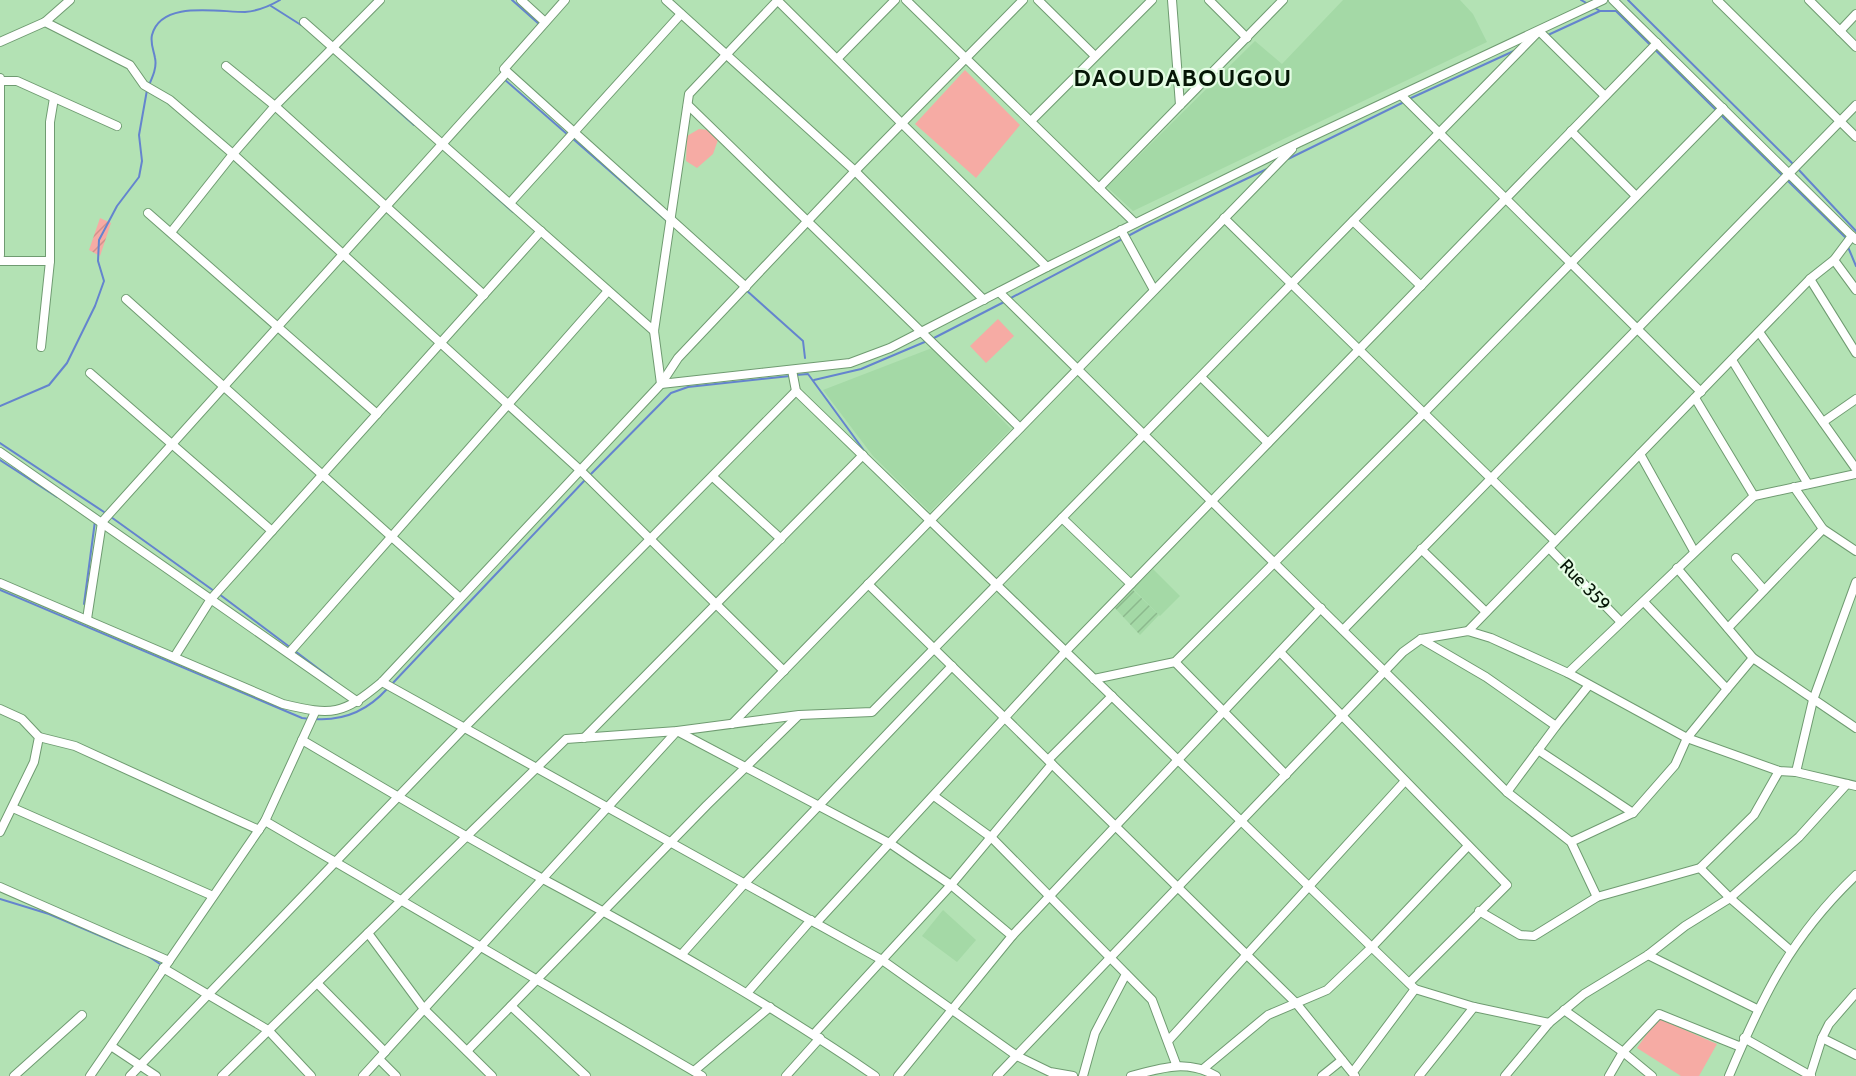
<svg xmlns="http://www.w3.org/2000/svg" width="1856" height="1076" font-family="Cabin,sans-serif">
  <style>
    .built { fill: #a4d9a6 }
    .industrial { fill: url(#industrial-furrows) }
    .grass { fill: #f6aba4 }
    .garden { fill: url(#garden-furrows) }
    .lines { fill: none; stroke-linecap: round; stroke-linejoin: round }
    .stream { stroke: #6484ce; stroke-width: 2 }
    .minor-casing { stroke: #6f9b71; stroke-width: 10 }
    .minor { stroke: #fff; stroke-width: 8 }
    .labels { text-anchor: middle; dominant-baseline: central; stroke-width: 4.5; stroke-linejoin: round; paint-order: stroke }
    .street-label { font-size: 18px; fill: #051506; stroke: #e4fce4 }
    .district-label { font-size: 24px; font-weight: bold; letter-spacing: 1.5px; fill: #051506; stroke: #e4fce4 }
  </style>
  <defs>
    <pattern id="industrial-furrows" width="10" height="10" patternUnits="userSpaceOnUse" patternTransform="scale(1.5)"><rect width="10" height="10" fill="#a4d9a6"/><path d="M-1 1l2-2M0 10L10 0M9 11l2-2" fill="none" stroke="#8cb98d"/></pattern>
    <pattern id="garden-furrows" width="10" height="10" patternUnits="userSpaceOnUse" patternTransform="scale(1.5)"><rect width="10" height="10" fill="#f6aba4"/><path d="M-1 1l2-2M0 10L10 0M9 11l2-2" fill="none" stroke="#d1928c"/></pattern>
  </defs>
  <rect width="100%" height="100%" fill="#b3e2b4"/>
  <g class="built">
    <polygon points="1343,0 1460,0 1473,14 1487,42 1133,211 1107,187 1255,41 1282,64"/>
    <polygon points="932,348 1011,429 930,512 873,456 823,390"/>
    <polygon points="1153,569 1180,596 1160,616 1133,589"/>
    <polygon points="943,910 976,940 957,962 922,936"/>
  </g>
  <polygon class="industrial" points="1132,589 1159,615 1140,635 1114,607"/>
  <g class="grass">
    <polygon points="965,70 1020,125 976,178 915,124"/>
    <polygon points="699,129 709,130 718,140 713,154 697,168 686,161 687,136"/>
    <polygon points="998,319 1014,336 986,363 970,346"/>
    <polygon points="1658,1018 1717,1044 1699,1076 1681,1076 1637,1048"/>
  </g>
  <polygon class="garden" points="100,218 111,223 100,256 89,250"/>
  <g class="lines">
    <g class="stream">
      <polyline points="512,0 539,24 537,26"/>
      <polyline points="1581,0 1588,4"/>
      <polyline points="1628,0 1794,165"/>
      <polyline points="271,6 301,25"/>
      <polyline points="1593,7 1600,11 1616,11 1716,110"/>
      <polyline points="1548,35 1600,11"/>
      <polyline points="351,69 414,125"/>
      <polyline points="504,79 568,135"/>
      <path d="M149,85C153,76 157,67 155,58C154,51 150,43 152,35C161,0 217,12 245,12C257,11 270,6 280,0"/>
      <polyline points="1409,99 1516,50"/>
      <polyline points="1720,114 1782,175"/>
      <polyline points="572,138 667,221"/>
      <polyline points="1288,159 1404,102"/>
      <polyline points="1798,169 1856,231"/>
      <polyline points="1786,179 1846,238"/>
      <polyline points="486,188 513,212"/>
      <polyline points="1848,247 1856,266"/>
      <polyline points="746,290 803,341 805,358"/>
      <polyline points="1009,299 1145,227 1267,169"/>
      <polyline points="932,339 1004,302"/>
      <polyline points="796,375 808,374 865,452"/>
      <polyline points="814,380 861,369 927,341"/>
      <polyline points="0,406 49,385 67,363 95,306 104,281 98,261 99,240 117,206 139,177 142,161 139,135 147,90"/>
      <polyline points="0,443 107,514"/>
      <polyline points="0,460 57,497"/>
      <polyline points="589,476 671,393 688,387 790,376"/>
      <polyline points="111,517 214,591"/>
      <polyline points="0,590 302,718 310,719"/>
      <polyline points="219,594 291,648"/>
      <polyline points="84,604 95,521"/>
      <polyline points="295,651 332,679"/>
      <polyline points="391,685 585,480"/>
      <path d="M315,719C344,721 368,710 387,689"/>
      <polyline points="0,899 49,914 129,948"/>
      <polyline points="148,956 163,966"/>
    </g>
    <g class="minor-casing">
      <g id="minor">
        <polyline points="521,0 545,22"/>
        <polyline points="565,0 504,69 746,287"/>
        <polyline points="666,0 855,171 984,300"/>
        <polyline points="777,0 1047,267"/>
        <polyline points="906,0 1135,223"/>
        <polyline points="1038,0 1095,56"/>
        <polyline points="1172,0 1180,105"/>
        <polyline points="1209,0 1247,38"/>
        <polyline points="1613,0 1856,240"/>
        <polyline points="1717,0 1856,137"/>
        <polyline points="1809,0 1856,47"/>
        <polyline points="45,22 70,0"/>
        <polyline points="304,22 654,331"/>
        <polyline points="1539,31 1605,96"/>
        <polyline points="1840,31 1856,14"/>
        <polyline points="0,42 45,22 130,65 144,85 170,100 233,154 580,470 784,671"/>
        <polyline points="837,59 895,0"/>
        <polyline points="226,66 275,106 484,295"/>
        <polyline points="0,78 0,255"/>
        <polyline points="0,81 17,81 117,126"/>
        <polyline points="1401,95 1701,392"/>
        <polyline points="688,105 1020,428"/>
        <polyline points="1031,121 1152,0"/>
        <polyline points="1571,131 1636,196"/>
        <polyline points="1099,188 1283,0"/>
        <polyline points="510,203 681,14"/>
        <polyline points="148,213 377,414"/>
        <polyline points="1224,218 1555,541"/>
        <polyline points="1353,221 1421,286"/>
        <polyline points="1121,230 1154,290"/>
        <polyline points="172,231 233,154 275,106 380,0"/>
        <polyline points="1834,260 1856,290"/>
        <polyline points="0,261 50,261 50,122 54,98"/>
        <polyline points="1810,279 1856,353"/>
        <polyline points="999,292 1507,792 1571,842 1597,897"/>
        <polyline points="126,299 460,598"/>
        <polyline points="1759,332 1856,469"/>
        <polyline points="41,347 50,261"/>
        <polyline points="1732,360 1808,484"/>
        <polyline points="792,370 796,391 1415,989 1353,1072"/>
        <polyline points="90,373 272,531"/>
        <polyline points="1201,377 1268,443"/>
        <polyline points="661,384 678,358 855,171 1023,0"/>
        <polyline points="661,384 654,331 689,94 778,0"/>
        <polyline points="1695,398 1754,496"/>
        <polyline points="1823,422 1856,399"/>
        <polyline points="0,452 358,702"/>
        <polyline points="1640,454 1694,551"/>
        <polyline points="713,477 781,539"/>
        <polyline points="1794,487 1823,529 1856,551"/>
        <polyline points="1062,518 1131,584"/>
        <polyline points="1549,548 1621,622"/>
        <polyline points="1421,549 1486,612"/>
        <polyline points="1736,558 1764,590"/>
        <polyline points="1677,568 1753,658 1856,728"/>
        <path d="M0,583L283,704C333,716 342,715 382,682L661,384L850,363L890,348L1047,267L1298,143L1603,0"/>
        <polyline points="868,584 1296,1003 1355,1076"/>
        <polyline points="1644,602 1727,689 1753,658"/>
        <polyline points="87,619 102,522 507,72"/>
        <polyline points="1728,628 1823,529"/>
        <polyline points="1343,630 1856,105"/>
        <polyline points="1468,631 1810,279 1834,260 1852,236"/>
        <polyline points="1421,639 1486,677 1556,726 1507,792"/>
        <polyline points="1280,652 1507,885 1409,983"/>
        <polyline points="289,653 608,291"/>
        <polyline points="175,656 211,599 541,231"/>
        <polyline points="1175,662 1286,775"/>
        <polyline points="1568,673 1754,496 1856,474"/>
        <polyline points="1094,679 1175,662 1424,413 1723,108"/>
        <polyline points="382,682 882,960 1017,1056 1050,1072 1073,1076"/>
        <polyline points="0,709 22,719 39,737 34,762 0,832"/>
        <polyline points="732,724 1292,149"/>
        <polyline points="1556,726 1589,685"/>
        <polyline points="39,737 75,746 259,830"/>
        <polyline points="584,738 863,455"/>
        <path d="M302,740C382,787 461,835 543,879C657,940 769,1003 875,1076"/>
        <polyline points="1538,750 1633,813"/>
        <polyline points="1048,760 1112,696"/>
        <polyline points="1796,772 1813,700 1856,582"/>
        <polyline points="934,796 992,838 1152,1000 1176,1064"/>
        <polyline points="13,808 213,896"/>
        <polyline points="265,821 702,1076"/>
        <polyline points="1571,842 1633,813 1675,765 1687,738 1727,689"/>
        <polyline points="1700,868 1730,898 1791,951"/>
        <polyline points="0,887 169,961"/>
        <polyline points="1479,911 1520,935 1534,936 1597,897 1700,868 1754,815 1779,771"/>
        <polyline points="816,923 1066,651 1657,43"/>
        <polyline points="368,933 424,1009 492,1076"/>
        <polyline points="682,954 745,883 952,666"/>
        <polyline points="1648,955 1757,1009"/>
        <polyline points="163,968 268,1030 311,1076"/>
        <polyline points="317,983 385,1052"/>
        <polyline points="1415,989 1474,1007 1549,1023"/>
        <polyline points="747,993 811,920"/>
        <polyline points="511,1006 586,1076"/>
        <polyline points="1564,1010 1623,1052 1652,1076"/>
        <polyline points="814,1034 951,885 1052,764"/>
        <polyline points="1744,1038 1811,1076"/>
        <polyline points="1822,1038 1856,1055"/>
        <polyline points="1168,1041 1405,781"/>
        <polyline points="111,1046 156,1076"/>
        <polyline points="467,1051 707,805 798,716"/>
        <polyline points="379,1059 396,1076"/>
        <polyline points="1203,1069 1268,1015 1327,990 1371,948 1468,846"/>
        <polyline points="694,1071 770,1007"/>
        <polyline points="14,1076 82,1015"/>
        <polyline points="90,1076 265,821 315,712"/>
        <polyline points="130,1076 465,727 796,391"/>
        <polyline points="222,1076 566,739 677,731 799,715 872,712 1537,33"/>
        <polyline points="363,1076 677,731 891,844 951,885 1012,936"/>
        <polyline points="786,1076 820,1038"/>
        <polyline points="898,1076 1012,936 1321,608"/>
        <polyline points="997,1076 1403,652 1421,639 1468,631 1491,638 1568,673 1687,738 1779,771 1796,772 1856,786"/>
        <polyline points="1083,1076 1095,1033 1126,974"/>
        <path d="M1131,1076C1161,1068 1187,1059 1216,1076"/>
        <polyline points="1322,1076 1342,1060"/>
        <polyline points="1419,1076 1474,1007"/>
        <polyline points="1505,1076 1549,1023 1584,994 1648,955 1685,926 1730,898 1799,837 1847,784"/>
        <polyline points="1609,1076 1623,1052 1659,1014 1741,1047"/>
        <path d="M1729,1076C1763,995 1791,937 1856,875"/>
        <polyline points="1810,1076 1822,1038 1829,1024 1856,993"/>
      </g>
    </g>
    <use href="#minor" class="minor"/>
  </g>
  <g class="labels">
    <g class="street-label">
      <text transform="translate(1585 585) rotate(46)">Rue 359</text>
    </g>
    <g class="district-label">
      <text x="1183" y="77">DAOUDABOUGOU</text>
    </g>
  </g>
</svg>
